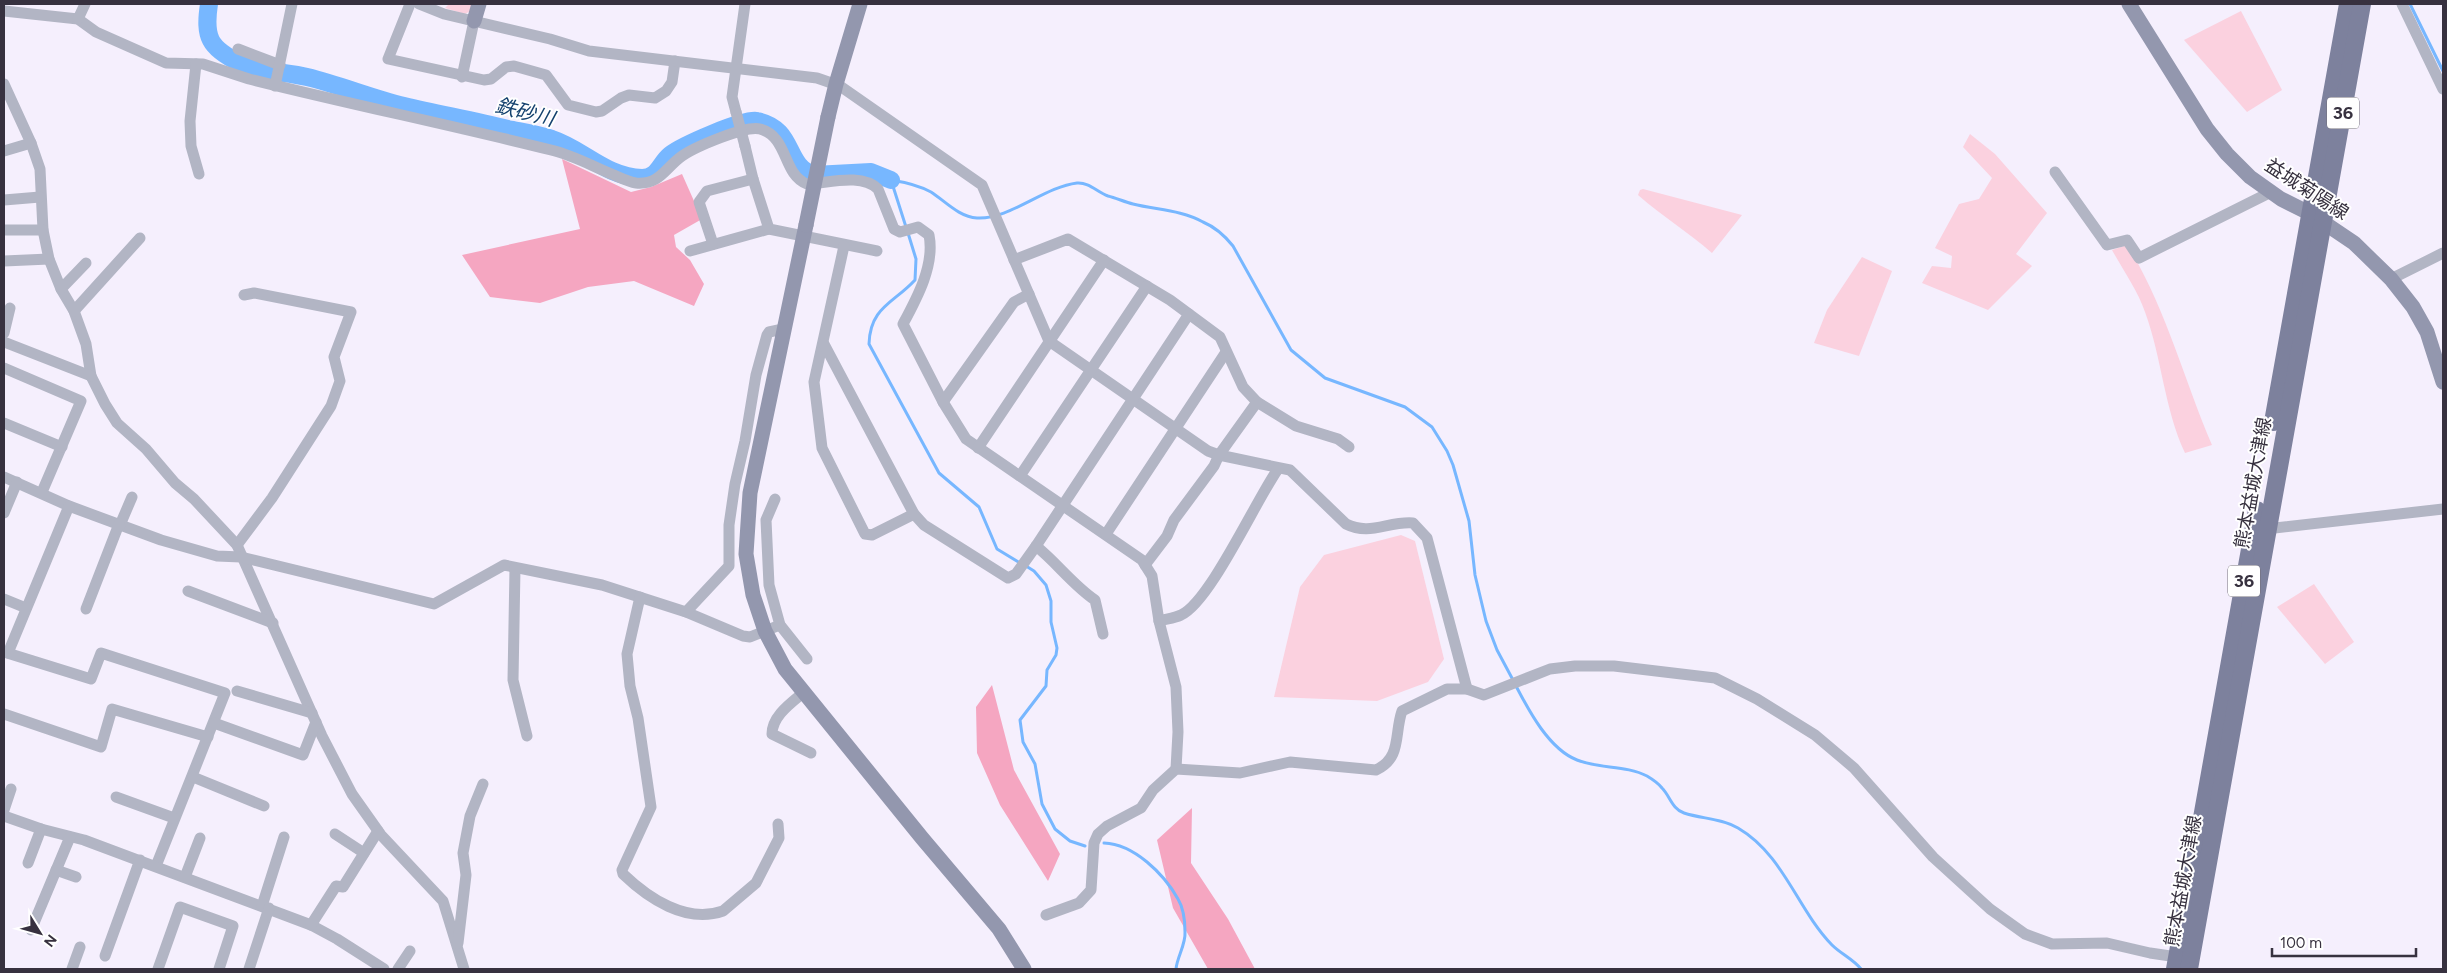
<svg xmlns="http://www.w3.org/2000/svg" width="2447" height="973" font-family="Figtree,'Noto Sans JP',sans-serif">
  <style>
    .green { fill: #fbd1df }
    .forest { fill: #f5a6c1 }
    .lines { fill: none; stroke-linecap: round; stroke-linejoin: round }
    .stream { stroke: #77b7ff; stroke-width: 3 }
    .river { stroke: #77b7ff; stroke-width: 18 }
    .street { stroke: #b2b5c4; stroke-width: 11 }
    .secondary { stroke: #9397ae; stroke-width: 15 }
    .primary { stroke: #7d819d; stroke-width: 18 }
    .street-bridge { stroke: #b2b5c4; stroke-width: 11 }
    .secondary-bridge { stroke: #9397ae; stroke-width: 15 }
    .labels { text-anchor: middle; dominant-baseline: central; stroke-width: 4; stroke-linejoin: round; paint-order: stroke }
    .shield { fill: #fff; stroke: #736f79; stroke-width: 1 }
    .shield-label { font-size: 18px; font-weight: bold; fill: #37313f }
    .street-label { font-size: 19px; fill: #37313f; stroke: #fff }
    .water-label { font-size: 20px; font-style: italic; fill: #14416e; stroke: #fff }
  </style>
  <rect width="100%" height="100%" fill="#f5effd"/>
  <g class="green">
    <polygon points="449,4 474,4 472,10 465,14 445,8"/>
    <polygon points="2241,11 2282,90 2247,112 2184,40"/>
    <polygon points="1970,134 1995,154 2047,213 2016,254 2032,266 1988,310 1922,283 1932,266 1951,268 1952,256 1935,248 1959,204 1979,199 1992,178 1963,147"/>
    <path d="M1643,189L1742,215L1712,253C1688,232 1662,216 1638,195L1640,190Z"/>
    <path d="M2127,245C2165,305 2184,380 2212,445L2185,453C2164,408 2162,358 2145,312C2138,291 2123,270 2112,250Z"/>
    <polygon points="1862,257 1892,271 1859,356 1814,343 1827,310"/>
    <polygon points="1401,535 1415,541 1444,659 1428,682 1377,701 1274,697 1300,587 1324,555"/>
    <polygon points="2314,584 2354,642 2325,664 2277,607"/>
  </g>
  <g class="forest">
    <polygon points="562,159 631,192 651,187 682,174 702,219 674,235 676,247 690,260 704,284 694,306 634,281 588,287 540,303 490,297 462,255 580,229"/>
    <polygon points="992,685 1014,770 1060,854 1048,881 1000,805 977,753 976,707"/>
    <polygon points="1192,808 1191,863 1228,919 1255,969 1208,969 1173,908 1157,840"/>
  </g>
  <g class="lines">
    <g class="stream">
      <polyline points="2410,4 2443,71"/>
      <path d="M906,227L891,180C904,182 918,185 931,192C945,201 959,217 977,218C1009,220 1044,187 1077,183C1089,182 1097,192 1108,196C1116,198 1125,202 1133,204C1157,210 1181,210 1203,222C1215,227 1225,236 1233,246L1291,350L1325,378L1405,407L1432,427L1447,451L1453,465L1469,521L1475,575L1486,621L1497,650L1513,680"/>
      <path d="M908,233L916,259L915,280C894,303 870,307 869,344L939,473L979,507L997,549L1020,563"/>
      <polyline points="1026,566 1034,571 1046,585 1051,601 1051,622 1057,648 1056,655 1047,670 1046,686 1020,720 1023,742 1035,764 1042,804 1055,829 1070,841 1085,846"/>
      <path d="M1516,686C1529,711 1549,749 1577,760C1599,769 1626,765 1647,776C1652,779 1659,784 1662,788C1670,796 1672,809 1684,813C1702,819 1721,818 1738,828C1784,855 1797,909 1832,945C1841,954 1853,959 1861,969"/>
      <path d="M1104,843C1134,844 1164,874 1178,899C1184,909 1185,921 1185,932C1186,944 1177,957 1176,969"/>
    </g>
    <path class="river" d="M209,4C204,37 209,48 240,63C257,72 287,72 307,77C340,85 371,98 404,106C439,114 474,121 508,129C523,132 538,134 552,139C583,149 606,177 642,178C658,178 660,163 670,155C681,146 744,118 757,121C796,129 784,166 814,175L871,172L891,180"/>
    <g class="street">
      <polyline points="410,4 388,59 484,80 491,79 506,67 514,66 546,75 568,105 596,112 602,111 621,98 629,95 655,98 666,91 672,82 675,61"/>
      <path d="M419,4L444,14L550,39L589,51L817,78L840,86L982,185L1049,341L1208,451L1219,455L1290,470L1346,524C1370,536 1388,521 1413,523L1427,538L1467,689"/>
      <polyline points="2402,4 2443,89"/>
      <path d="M4,11L78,19L96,32L166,63L203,64L249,79C349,104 451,125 551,150C573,155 594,167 614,175C621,178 629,182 636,183C660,185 665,168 682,156C695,147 746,125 760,129C789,137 782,174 807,184C829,183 861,173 878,189L894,229L900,232L918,227L929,235C935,265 917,298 903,324L943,402L966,439L1142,560L1152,576L1159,621L1176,687L1178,732L1176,769"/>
      <polyline points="78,19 85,4"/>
      <polyline points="238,49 280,65"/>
      <polyline points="196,64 190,121 191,146 199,174"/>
      <polyline points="462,77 474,21"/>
      <polyline points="4,84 31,143 40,169 43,230 49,259 61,289 74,311 86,344 91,376 105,404 117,423 146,449 175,483 194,499 237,545 322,736 352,794 381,835 443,901 464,969"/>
      <polyline points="275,86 292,4"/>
      <polyline points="736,112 732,97 745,4"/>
      <polyline points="745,146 753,179 769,229 877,251"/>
      <polyline points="4,151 31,143"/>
      <polyline points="2055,172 2107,245 2127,240 2139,258 2271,192"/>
      <polyline points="4,200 40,197"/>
      <polyline points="4,230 43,230"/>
      <polyline points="713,244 699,202 707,191 753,179"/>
      <polyline points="844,246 814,382 822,448 865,534 872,535 914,514"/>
      <polyline points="690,251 769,229"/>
      <polyline points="1014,260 1068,239 1170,300 1220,337 1243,387 1257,402 1296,426 1338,439 1349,447"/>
      <polyline points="4,261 49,259"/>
      <polyline points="2391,279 2443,253"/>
      <polyline points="61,289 86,263"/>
      <polyline points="74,311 140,238"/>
      <polyline points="4,333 10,308"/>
      <polyline points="4,342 91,376"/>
      <polyline points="824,344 914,514 924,525 1008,578 1016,574 1036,546 1189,314"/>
      <polyline points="4,368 81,401 42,492"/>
      <polyline points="943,402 1014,302 1029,294"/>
      <polyline points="4,423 62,447"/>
      <polyline points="978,448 1104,260"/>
      <polyline points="1020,476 1147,286"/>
      <polyline points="4,477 69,506 161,540 217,556 241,557 434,604 504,565 602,585 686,612 743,636 750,637 780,625"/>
      <polyline points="775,499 766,520 769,585 780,625 807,659"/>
      <polyline points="4,513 17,482"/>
      <polyline points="120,525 132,497"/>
      <polyline points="2266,529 2443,509"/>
      <polyline points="1106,534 1226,352"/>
      <polyline points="237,545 272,498 331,406 340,381 334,357 351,312 254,293 244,295"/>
      <path d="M1036,546C1057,563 1073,585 1095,600L1103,634"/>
      <polyline points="1145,565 1167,536 1174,520 1214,466 1219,455 1257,402"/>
      <polyline points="515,568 513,680 527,736"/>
      <polyline points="188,591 273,623"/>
      <path d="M640,597L627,654L630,686L638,718L651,807L622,870L623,874C648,898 686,924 723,911L756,883L779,838L778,824"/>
      <polyline points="4,599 26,608"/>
      <polyline points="86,609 119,524"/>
      <polyline points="686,612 729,566 729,525 735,484 745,441 756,375 767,335 769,332 783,329"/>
      <path d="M1159,621C1166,619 1175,618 1181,615C1210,602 1256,500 1278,469"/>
      <polyline points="4,652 91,679 101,653 225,693 156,866"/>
      <polyline points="8,653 69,506"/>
      <polyline points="237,691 312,713"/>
      <path d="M804,692C791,703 772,716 772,734L811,753"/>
      <polyline points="4,714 101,747 112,709 208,737"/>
      <polyline points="214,723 303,755 316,722"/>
      <polyline points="193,777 264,806"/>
      <polyline points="116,797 174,818"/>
      <polyline points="4,810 11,789"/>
      <polyline points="4,816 41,829 84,840 311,925 337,939 384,969"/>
      <polyline points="335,834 364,853"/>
      <polyline points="28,863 41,829"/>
      <polyline points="56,870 76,877"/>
      <polyline points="185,877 200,838"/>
      <polyline points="262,906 284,837"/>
      <path d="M1046,915L1079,903L1091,890L1094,843L1098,834L1107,826L1141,808L1153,790L1176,769L1240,773L1290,762L1376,770C1402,758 1394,734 1402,711L1447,689H1467L1484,695L1550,669L1575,666H1614L1715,678L1757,699L1815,735L1854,768L1933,857L1990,909L2025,934L2052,944L2107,943L2150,953L2184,958"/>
      <polyline points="311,925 336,886 343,887 378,831"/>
      <polyline points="31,930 70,837"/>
      <polyline points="458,943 466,875 463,853 470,816 483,784"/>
      <polyline points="105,956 140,860"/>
      <polyline points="72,969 80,947"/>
      <polyline points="158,969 180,907 233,926 219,969"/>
      <polyline points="249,969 269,908"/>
      <polyline points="398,969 410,951"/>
    </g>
    <g class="secondary">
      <polyline points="2129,4 2207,129 2227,154 2250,177 2281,199 2311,214 2354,243 2391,279 2413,307 2427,332 2443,382"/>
      <polyline points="474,21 479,4"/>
      <polyline points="828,117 836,84 860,4"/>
      <polyline points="806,225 750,493 746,554 753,595 765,631 785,669 922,838 999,929 1024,969"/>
    </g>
    <g class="primary">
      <polyline points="2273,422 2348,4"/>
      <polyline points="2175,969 2257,510"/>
      <polyline points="2189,969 2362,4"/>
    </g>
    <polyline class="street-bridge" points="736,112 745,146"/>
    <polyline class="secondary-bridge" points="806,225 828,117"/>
  </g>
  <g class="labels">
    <g class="shield">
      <rect x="2327" y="97.5" width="32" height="31" rx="4"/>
      <rect x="2228" y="565.5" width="32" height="31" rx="4"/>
    </g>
    <g class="shield-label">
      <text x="2343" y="113">36</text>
      <text x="2244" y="581">36</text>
    </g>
    <g class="street-label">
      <text transform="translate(2307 189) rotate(33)">益城菊陽線</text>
      <text transform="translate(2253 483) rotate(-80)">熊本益城大津線</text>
      <text transform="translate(2183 881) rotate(-80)">熊本益城大津線</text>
    </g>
    <g class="water-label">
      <text transform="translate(525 112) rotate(14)">鉄砂川</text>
    </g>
  </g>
  <rect width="2447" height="973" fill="none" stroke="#37313f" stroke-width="10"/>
  <g transform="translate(40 933) rotate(127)" stroke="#ffffff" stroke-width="4" paint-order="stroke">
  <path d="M0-4L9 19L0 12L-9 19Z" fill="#37313f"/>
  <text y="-8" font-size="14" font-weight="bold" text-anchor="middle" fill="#37313f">N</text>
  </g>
  <path d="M2272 948v8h144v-8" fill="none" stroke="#37313f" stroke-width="2.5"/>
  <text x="2280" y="948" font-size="15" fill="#37313f" stroke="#ffffff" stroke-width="4" paint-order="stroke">100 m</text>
</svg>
